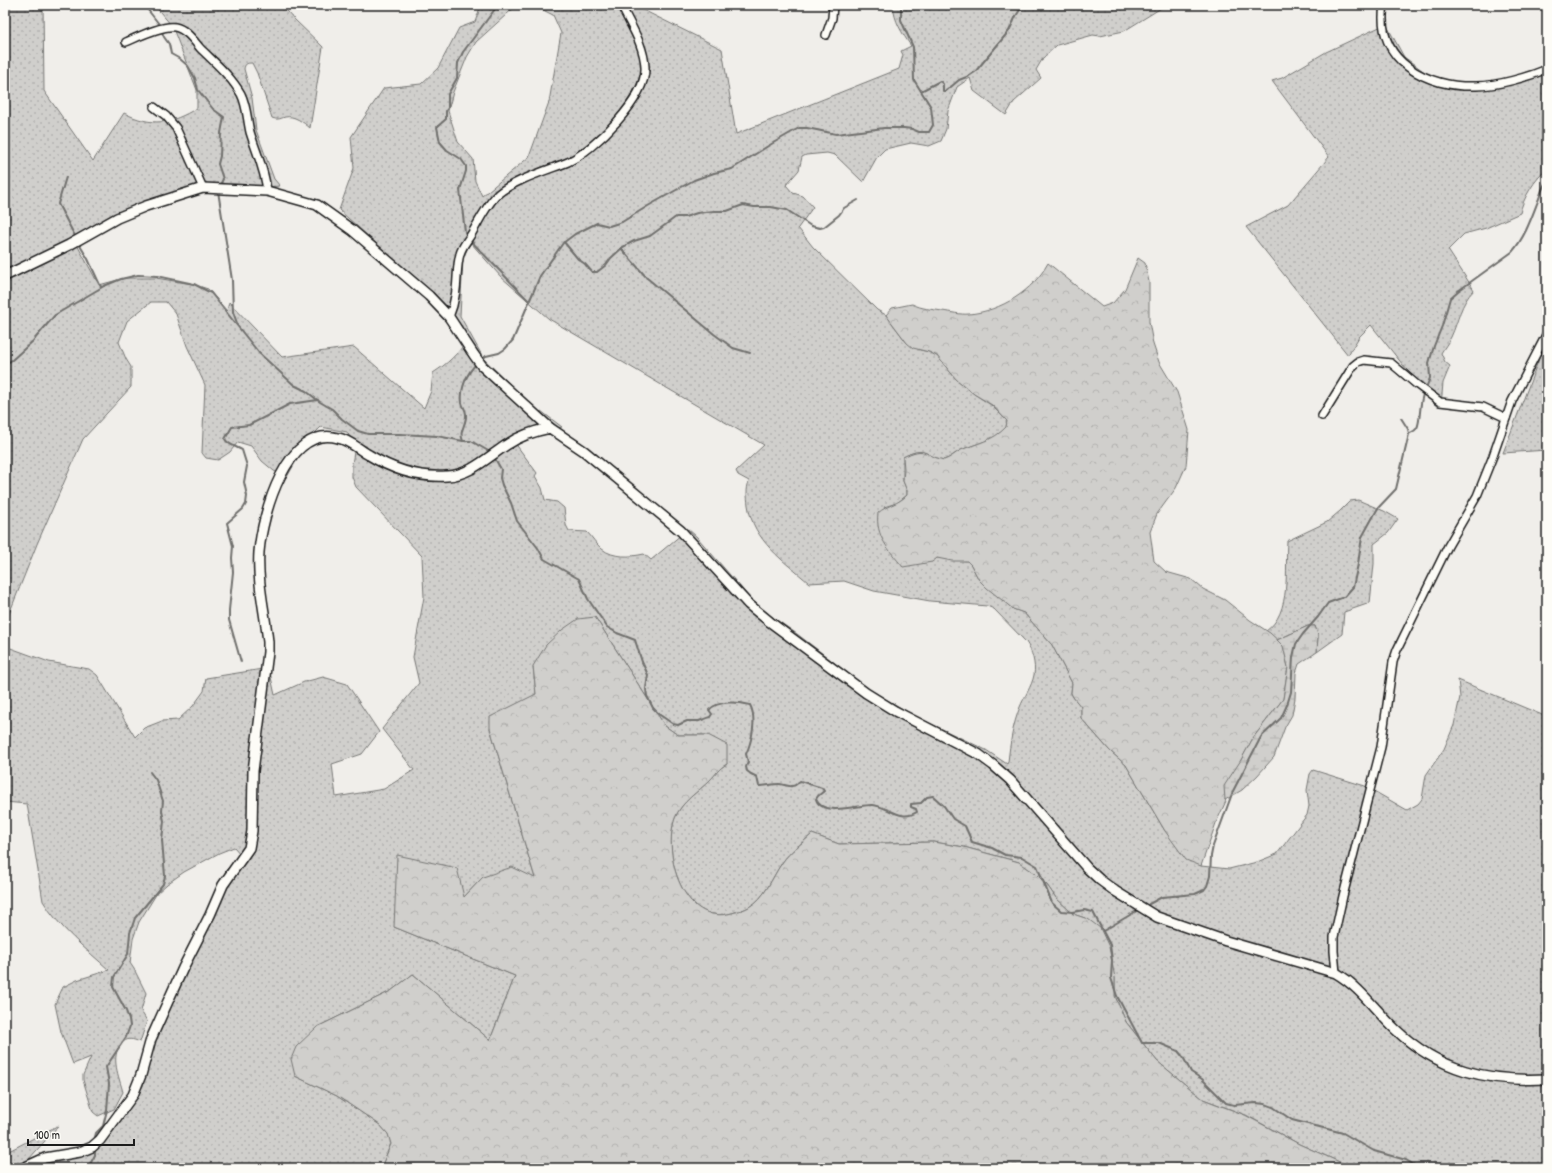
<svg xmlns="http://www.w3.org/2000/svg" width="1552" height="1173" font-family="'Patrick Hand',sans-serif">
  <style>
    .grass { fill: url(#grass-dots); stroke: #767674; fill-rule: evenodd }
    .forest { fill: url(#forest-crowns); stroke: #767674 }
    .wetland { fill: url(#wetland-marsh); stroke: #767674 }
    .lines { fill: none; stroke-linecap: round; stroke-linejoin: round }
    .stream { stroke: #706f6d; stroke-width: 2 }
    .minor-casing { stroke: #1c1c1c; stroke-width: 10 }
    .tertiary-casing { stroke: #1c1c1c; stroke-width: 12 }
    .minor { stroke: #fdfcf7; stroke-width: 7 }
    .tertiary { stroke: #fdfcf7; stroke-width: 9 }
  </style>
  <defs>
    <pattern id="grass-dots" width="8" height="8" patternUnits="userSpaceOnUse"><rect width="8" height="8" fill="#d0cfcc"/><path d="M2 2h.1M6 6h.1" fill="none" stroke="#b2b1af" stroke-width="1.8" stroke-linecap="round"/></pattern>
    <pattern id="forest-crowns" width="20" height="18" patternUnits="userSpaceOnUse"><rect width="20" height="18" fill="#d0cfcc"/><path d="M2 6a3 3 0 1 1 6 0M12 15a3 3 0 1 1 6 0" fill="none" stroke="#b2b1af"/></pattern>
    <pattern id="wetland-marsh" width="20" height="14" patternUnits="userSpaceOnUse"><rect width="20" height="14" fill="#d0cfcc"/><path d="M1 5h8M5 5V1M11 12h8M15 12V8" fill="none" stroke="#b2b1af"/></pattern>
  </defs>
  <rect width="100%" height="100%" fill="#f0eeea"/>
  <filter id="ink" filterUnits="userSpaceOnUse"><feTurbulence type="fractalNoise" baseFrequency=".025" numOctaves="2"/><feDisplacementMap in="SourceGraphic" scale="8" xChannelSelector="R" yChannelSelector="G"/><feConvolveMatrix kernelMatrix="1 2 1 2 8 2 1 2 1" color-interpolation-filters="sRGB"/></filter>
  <g filter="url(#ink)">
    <g class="grass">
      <path d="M5,5H43L44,91L93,161L124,113C152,127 171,124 197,108V90L172,26L154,5H282L294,19L323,47L310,128C303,122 294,115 285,117C279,119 278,120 272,118L257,73L252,63C246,63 245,64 244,69L252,98L256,130L274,179L280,186L174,195L76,243L99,285L125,278H156L192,284L208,289L227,311L229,302L282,357L354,347L424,408L431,391L433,373C447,364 458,354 468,339L452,311L339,210L354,168L351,137L384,88L421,84L438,68L459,28L475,22L481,5H517L476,42L467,57L453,92L448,111L458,142L473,159L475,181L482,196L529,157L549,102L561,33L553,15L533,5H633L722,49L736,134L899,69L903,55L901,51L911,46C902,33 894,21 893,5H1166L1124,31L1100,36L1093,35L1057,45L1043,58L1036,70L1041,78L1014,102L1006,115L974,91L970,78L957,87L948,111L946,129L941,141L929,146L911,143L885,149L877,157L863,182L835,155L827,153L806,155L802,157L799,170L786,185L793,193L803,196L813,207L798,228L813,247L877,310L886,315L907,343L920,350L929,352L937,356L956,379L974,394L991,405L1007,421L1006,428C993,441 977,443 961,450C955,453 950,458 944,460C924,456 927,445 903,457V481L907,491V495L897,503L884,507L931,562L937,558L967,561L971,565L979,580L1013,609L1024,613L1052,645L1072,683L1071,693L1073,697L1079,704L1081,707V718L1110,751L1126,765L1165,831L1201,866L1229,869L1257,862L1277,854L1307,815L1309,806L1307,790L1310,774L1313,770L1365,786L1407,810L1418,804L1422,799L1426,775L1444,749L1454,725L1460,697L1458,680L1547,717V1168H1353L1299,1144L1246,1115L1203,1099L1157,1061L1126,1022L1115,996V978L1088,919L1073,914L1056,898L1047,885L1019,862L964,847L934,842L839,844L812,834C801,844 790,851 782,863C771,879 766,897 749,907C744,910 738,911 732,913C683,927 662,854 675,818C681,802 698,792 710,780C716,774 719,768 727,764L708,735H678L665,726L595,617L533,666L536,694L490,728L535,878L483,877L463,898L394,927L515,976L490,1040L413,974L391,991L317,1027L295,1076L337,1096L380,1125L388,1134L391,1143L381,1168H5V1153L59,1125L29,1159L95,1146L126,1110L143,1086L146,1061L154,1035L214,903L226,870L241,855L234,847L219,853L184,872L167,884L157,893L139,922L133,939L130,963L134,969L146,993L141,1011L147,1021L140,1042C133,1039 127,1037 121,1044C110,1057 119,1077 123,1092L114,1109L98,1116L93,1112L83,1080V1075L91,1057L73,1064L61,1032L55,1004L63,987L77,980L109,970C86,949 59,928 43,901L27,804L5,802V646L49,662L89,669L97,675L135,737L144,728L162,721L178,720L193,706L204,691L206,678L269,668L275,695L304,682L323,677L347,684L379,732L362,754L332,764L336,797L384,789L414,770L382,729L419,683L413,657L424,597L422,556L356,487L352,477V464L355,446L347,432L321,427L308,440L287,477L274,471L262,461L251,446L238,442L230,452L218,460L206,458L202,453L205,385L187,346L176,314L166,302H151L127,321L119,342L126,359L131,367V387L83,439L37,544L5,624ZM471,243L501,277L549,319L764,445L736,471L738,475L749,481C746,490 747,496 748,505C753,541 784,561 809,583L844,581L874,591L930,601L987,606L994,609L1026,642C1032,651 1036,664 1034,675C1032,686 1024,697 1020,707C1013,724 1010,743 1008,762L1007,764L986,750L917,717L870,690L797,634L771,616L750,598L697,537L688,529L651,560L644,554C631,557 613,558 602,549C596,544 592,537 587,532L569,531L566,525L564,508L557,502L545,500L542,488L535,476L537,473L515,443L545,431L562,427L541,411L538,415L515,389L484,359L460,316L463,259L468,247Z"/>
      <path d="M1386,24L1404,57L1426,73L1444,80L1480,86L1515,79L1547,67V169C1535,179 1523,198 1520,213L1486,228L1464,234L1448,250L1474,290C1460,304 1459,320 1451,337C1448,343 1444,348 1441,353L1445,362L1450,366L1443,383L1441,406L1435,405L1371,325L1359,337L1348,355L1246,227L1288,205L1329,157L1272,81L1282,78L1326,52Z"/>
      <polygon points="1547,331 1547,450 1503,453 1545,343"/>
      <path d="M1358,500L1384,511L1398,519L1388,533L1374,544V564L1370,603L1344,612L1342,634L1317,652L1318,635L1315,626H1308L1277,640L1266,631C1292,613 1285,568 1287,541L1327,522L1340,511L1350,501Z"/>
    </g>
    <g class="forest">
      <path d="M1138,258L1145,263L1149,282V322L1153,344L1159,362L1177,392L1189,430L1186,466L1176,488L1157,514L1150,532L1154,561L1166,572L1191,579L1203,589L1225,600L1250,620L1270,633L1283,645L1288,667L1283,699L1253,738L1241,760L1225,800L1226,801L1216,823L1201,866L1186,860L1165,831L1126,765L1110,751L1081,718V707L1073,697L1071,693L1072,683L1052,645L1024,613L1013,609L987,588L979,580L971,565L967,561H952L937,558L932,562L903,567C889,550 875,536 878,513C887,505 899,504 907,495V491L903,481L904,469L903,457C927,445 924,456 944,460C951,458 955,453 961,450C977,443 993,441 1006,427L1007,421L992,405L974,394L956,379L937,356L929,352L913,348L907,343L886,315L892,308L912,304C922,309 931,309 942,311C950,312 961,315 969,314C1001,311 1033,291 1048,263L1102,307L1113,303L1125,289Z"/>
      <path d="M595,617L665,726L678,735H708L727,745V764C719,768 716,774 710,780C698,792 681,802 675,818C662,854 683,927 732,913C738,911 744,910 749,907C766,897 771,879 782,863C790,851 802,844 812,834L839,844L934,842L964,847L1019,862L1036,874L1047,885L1056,898L1073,914L1088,919L1100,928L1109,947L1115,978V996L1126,1022L1157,1061L1203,1099L1245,1115L1299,1144L1353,1168H381L391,1144L388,1134L380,1125L337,1096L295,1076L291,1059L296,1047L317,1027L391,991L413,974L490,1040L515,976L394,927L397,855L457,868L464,897L483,877L512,867L535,878L490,728V717L536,694L533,666L546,645L562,630L578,619Z"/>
    </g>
    <polygon class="wetland" points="1308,626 1315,626 1318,635 1317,652 1299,664 1296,673 1295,698 1292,715 1285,727 1274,757 1257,776 1242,790 1225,800 1224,786 1241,760 1253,738 1283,699 1288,667 1283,646 1277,640"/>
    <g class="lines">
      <g class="stream">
        <polyline points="144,5 159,24 164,37 169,44 171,54 180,59 188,66 195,78 198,90 213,109 224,117 221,133 220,156 218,164 223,179 219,187"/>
        <polyline points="921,91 940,81 943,84 943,91 946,91 959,80 969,76 975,72 1009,31 1016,16 1023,5"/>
        <polyline points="66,177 58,204 76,238"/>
        <polyline points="218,191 232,280 233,312 237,323"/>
        <polyline points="467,237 465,232 460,190 466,171 466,166 461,159 447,150 440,142 437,127 446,119 446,111 448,108 448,94 457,78 458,63 463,52 498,5"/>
        <polyline points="470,240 529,301"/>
        <polyline points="564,242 578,259 585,264 592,272 597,272 606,265 611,258 623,247 634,241 650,236 676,217 685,217 697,213 714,211 727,211 743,205 754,207 771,207 787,210 811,226 820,228 824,227 839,215 844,208 858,200"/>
        <polyline points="79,244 88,259 101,287"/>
        <polyline points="621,248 647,278 714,334 733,348 750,353"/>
        <polyline points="481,360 486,356 499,353 505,349 513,340 540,276 563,243 575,234 597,223 609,226 622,222 648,206 694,180 714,173 732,169 768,146 799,128 807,128 836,134 884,128 904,128 912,129 919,132 929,132 933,125 931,107 914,80 913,47 901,20 901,5"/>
        <polyline points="5,364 12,360 33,341 55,315 104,286 121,279 138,275 157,276 194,284 211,293 259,353 294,385 306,391 320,402 332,409 342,419 358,431 368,434 400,434 437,436 463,441 471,441 490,452"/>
        <path d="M1426,388L1430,378L1429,363L1434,346L1442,326L1450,298L1458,291L1512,252C1525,237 1531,219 1538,201C1541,194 1542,187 1547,181"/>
        <path d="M1409,434C1412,432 1415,431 1417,428C1421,420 1419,402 1424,392"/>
        <path d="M463,441C458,431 467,425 466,414C466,410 463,407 462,403C460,388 467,373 477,363"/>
        <path d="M494,457L501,469L500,478L502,485L511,503L517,521L538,548L544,559L579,579L588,599L607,627L617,633L635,640L642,662L648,675L646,689L647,696L653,708L660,715L673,724L678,725L687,721H699L710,717L712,714L709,710C718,700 738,702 750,705C757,718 752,741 746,754L748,762L746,767L747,771L751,774L757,777L759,786C766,786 772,784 779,784C783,784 788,787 792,786C796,786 797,783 800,781L822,788L824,791L818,796L816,799C821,817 859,805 871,805C888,805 900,823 917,812L916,809L911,807V804L921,803L927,797L933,796L944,806L953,819L965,826L972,842L992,848L1005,855L1022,857L1037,866L1052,903L1061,911L1073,912L1084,910L1093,912L1110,945L1112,960L1111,978L1117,996L1142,1043H1159L1178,1051L1183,1057L1191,1072L1202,1079L1226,1103L1234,1105L1256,1103L1265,1104L1273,1107L1292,1120L1343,1133L1374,1151L1406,1160L1419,1168"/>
        <path d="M241,662L229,620V610L233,572L232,558L233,546L227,523L243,509L246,504L247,496L244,482L247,466L242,450C237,447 228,445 225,439L232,427L249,425L290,404L318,400"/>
        <polyline points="1149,904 1162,897 1195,894 1204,890 1207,886 1210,876 1211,856 1213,846 1233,791 1261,737 1281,718 1287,705 1291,692 1293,657 1296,644 1303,634 1318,617 1328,603 1344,597 1353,587 1358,564 1362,537 1378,508 1396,489 1409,434 1408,429 1401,418"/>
        <polyline points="1103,931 1140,909"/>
        <polyline points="94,1141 96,1133 103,1126 107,1110 109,1084 106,1067 126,1037 130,1026 129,1019 126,1011 113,987 114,977 128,954 130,933 135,918 163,884 165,876 162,840 164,821 162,811 163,801 156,780 150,772"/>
        <polyline points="88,1168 95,1155 95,1147"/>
      </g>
      <g class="minor-casing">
        <g id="minor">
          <path d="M1384,5C1375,61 1427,88 1476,86C1497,86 1528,77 1547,69"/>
          <polyline points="826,35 832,18 833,5"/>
          <path d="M126,42C138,37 162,25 175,27C186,29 194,41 200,48C214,62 231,76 241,94C247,106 247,119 250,132C256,152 265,170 267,191"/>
          <polyline points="154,107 166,116 176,128 203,188"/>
          <path d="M449,317C452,310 454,303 455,296C458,282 456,268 460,254C462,246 468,240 472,233C479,221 485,208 495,197C508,182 548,170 568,162C594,150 647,98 645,67C644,44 630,25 621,5"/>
          <polyline points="1322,416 1353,366 1358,362 1364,360 1391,363 1416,384 1440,402 1483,407 1506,418"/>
          <polyline points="1336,973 1334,951 1334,937 1343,896 1381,747 1393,662 1397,650 1448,546 1477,496 1493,456 1512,401 1547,333"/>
        </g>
      </g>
      <g class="tertiary-casing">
        <g id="tertiary">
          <polyline points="5,276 69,245 117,218 146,206 203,188 267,191 317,205 352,230 429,296 449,317 474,355 482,366 550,428"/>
          <path d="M23,1168L45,1158L80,1152L92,1147L100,1140L133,1095L141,1075L151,1039L183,968L210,915L223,885L249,848L252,831L253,771L268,652V642C265,612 257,582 259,552C262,515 287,424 338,438C349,440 360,450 369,455C392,469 420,478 447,476C471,475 489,456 508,444C521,435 535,431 550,428L584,451L681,531L748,604L770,622L866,693L895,711L978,754L993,765L1010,780L1087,868L1100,880L1115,891L1157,917L1226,941L1336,973C1360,987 1375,1010 1395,1029C1439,1071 1488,1082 1547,1079"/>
        </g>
      </g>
      <use href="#minor" class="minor"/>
      <use href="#tertiary" class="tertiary"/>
    </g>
  </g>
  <rect width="1552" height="1173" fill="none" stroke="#fdfcf7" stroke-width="20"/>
  <rect x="10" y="10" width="1532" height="1153" fill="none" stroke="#1c1c1c" stroke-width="1.5" filter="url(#ink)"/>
  <path d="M28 1139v6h106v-6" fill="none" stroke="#1c1c1c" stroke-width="2"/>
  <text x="34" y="1139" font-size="12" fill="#1c1c1c" stroke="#fdfcf7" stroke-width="3" paint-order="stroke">100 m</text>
</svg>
